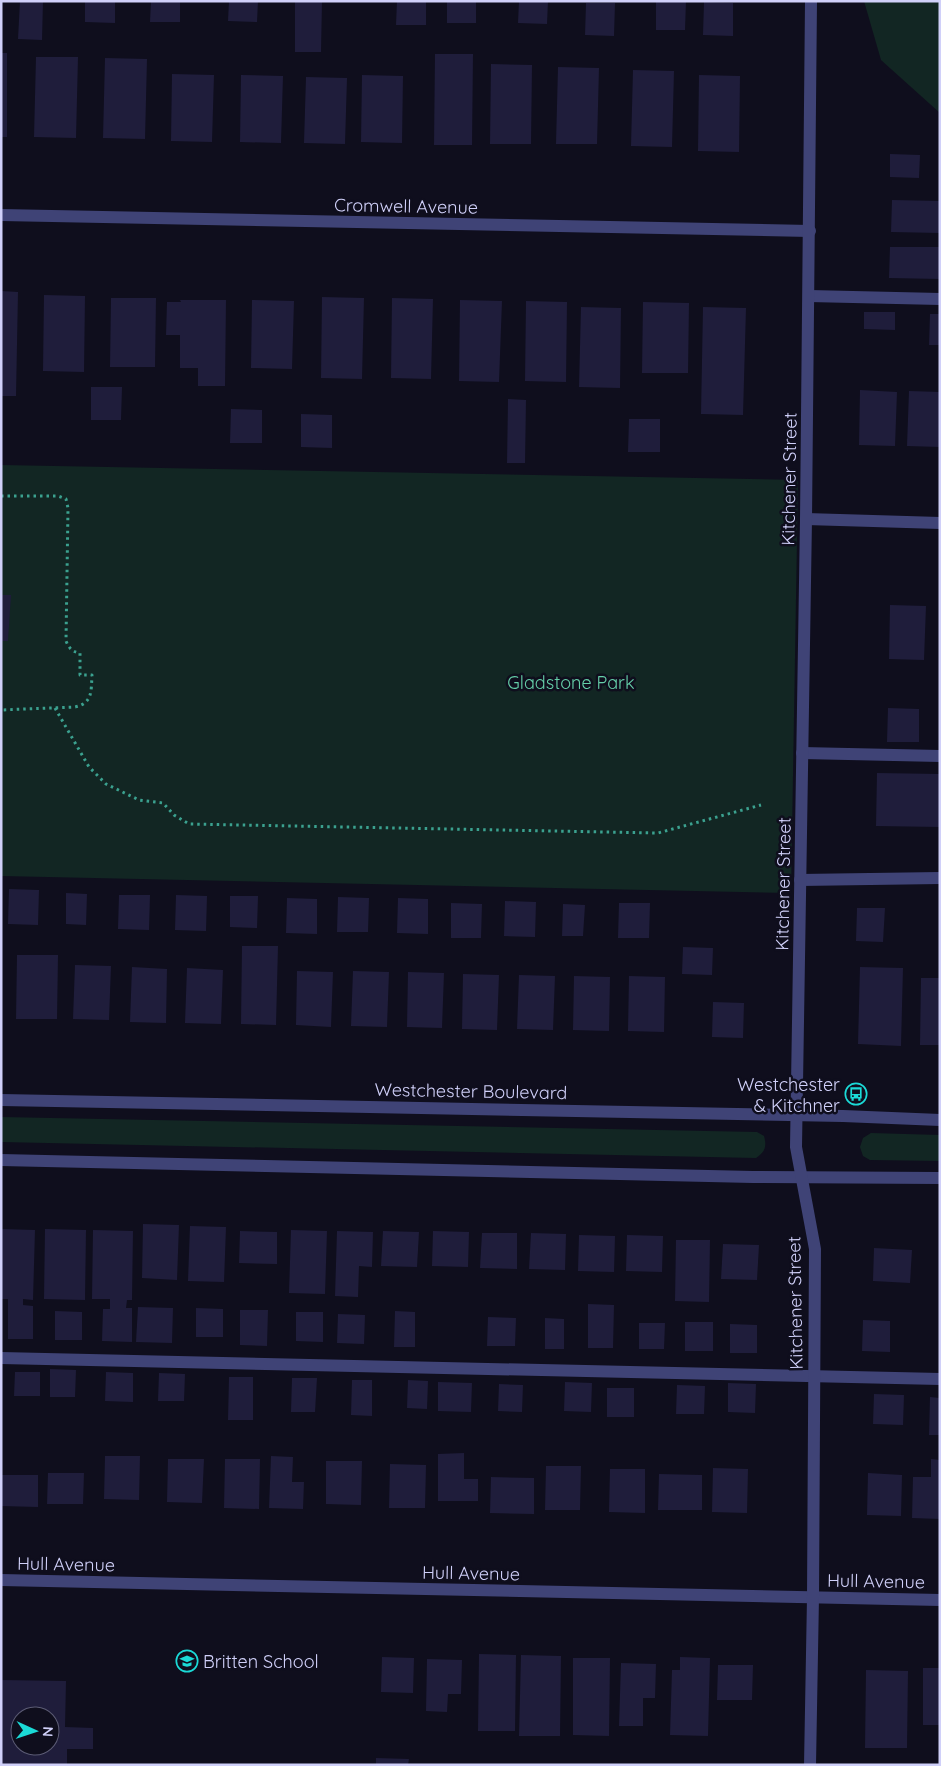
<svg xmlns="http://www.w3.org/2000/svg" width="941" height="1766" font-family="Quicksand,sans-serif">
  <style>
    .green { fill: #122623 }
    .building { fill: #1f1d3b; fill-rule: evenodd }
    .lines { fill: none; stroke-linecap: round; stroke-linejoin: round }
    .path { stroke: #3ba18f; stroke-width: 3; stroke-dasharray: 2.5 4; stroke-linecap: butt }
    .minor { stroke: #3f4376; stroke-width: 12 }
    .labels { text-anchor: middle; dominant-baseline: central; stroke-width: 5; stroke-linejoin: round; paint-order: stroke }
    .street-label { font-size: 18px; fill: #d0d0f9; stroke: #0f0e1d }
    .park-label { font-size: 18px; fill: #65cfa9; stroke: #0f0e1d }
    .poi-label { font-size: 18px; fill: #d0d0f9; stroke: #0f0e1d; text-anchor: end }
  </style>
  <rect width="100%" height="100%" fill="#0f0e1d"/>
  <g class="green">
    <polygon points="864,1 940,1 940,113 881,60"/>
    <polygon points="1,465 798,480 791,893 1,876"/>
    <path d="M1,1117L757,1132L764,1136C767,1147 765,1152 756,1158L1,1142Z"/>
    <polygon points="871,1133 940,1135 940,1161 870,1160 863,1156 860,1147 863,1138"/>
  </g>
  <g class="building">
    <polygon points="20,1 43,1 42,40 18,39"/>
    <polygon points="85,1 115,1 115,23 85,22"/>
    <polygon points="151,1 180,1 180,22 150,22"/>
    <polygon points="229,1 258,1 257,22 228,21"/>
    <polygon points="295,1 322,1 321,52 295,52"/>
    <polygon points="397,1 426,1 426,25 396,25"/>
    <rect x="447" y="1" width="29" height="22"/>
    <polygon points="519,1 548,1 547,24 518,23"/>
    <polygon points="656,1 686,1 685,30 656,30"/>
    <polygon points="704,2 733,3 733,36 703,35"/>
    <polygon points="586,3 615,3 614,36 585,35"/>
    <rect x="1" y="53" width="6" height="84"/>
    <polygon points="435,54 473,54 472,145 434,145"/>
    <polygon points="36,57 78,57 76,138 34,137"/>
    <polygon points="105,58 147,59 145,139 103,138"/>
    <polygon points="491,64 532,65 531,144 490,144"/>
    <polygon points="558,67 599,68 597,144 556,144"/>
    <polygon points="633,70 674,71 672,147 631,146"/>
    <polygon points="172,74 214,75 212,142 171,141"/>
    <polygon points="241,75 283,76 281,143 240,142"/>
    <polygon points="362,75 403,76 402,143 361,142"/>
    <polygon points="699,75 740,76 739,152 698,151"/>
    <polygon points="306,77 347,78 345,144 304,143"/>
    <polygon points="890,154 920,155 919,178 890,177"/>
    <polygon points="892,200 940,201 940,233 891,232"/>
    <polygon points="890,247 940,247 940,279 889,278"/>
    <polygon points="1,291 18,292 16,396 1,396"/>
    <polygon points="44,295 85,296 84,372 43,371"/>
    <polygon points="322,297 364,298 362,379 321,378"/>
    <polygon points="111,298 156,298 155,367 110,367"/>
    <polygon points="392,298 433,299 431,379 391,378"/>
    <polygon points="180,300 226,300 225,386 198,386 198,368 180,368 180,335 166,335 167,302 181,302"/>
    <polygon points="252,300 294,301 292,369 251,368"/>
    <polygon points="460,300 502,301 499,382 459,381"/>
    <polygon points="526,301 567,302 566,382 525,381"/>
    <polygon points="643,302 689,303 688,373 642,373"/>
    <polygon points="581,307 621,308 620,388 579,387"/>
    <polygon points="703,307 746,308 743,415 701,414"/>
    <polygon points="864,312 895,312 895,330 864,329"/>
    <polygon points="930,314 940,314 940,345 929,345"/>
    <polygon points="91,387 122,387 121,420 91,420"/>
    <polygon points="860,390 897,392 895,446 859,445"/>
    <polygon points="909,391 940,392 940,447 907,446"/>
    <polygon points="508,399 526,400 525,463 507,463"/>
    <polygon points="231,409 262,410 262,443 230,443"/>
    <polygon points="301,414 332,415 332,448 301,447"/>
    <polygon points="629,419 660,419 660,452 628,452"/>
    <polygon points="1,595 11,595 8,641 1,641"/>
    <polygon points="890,605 926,606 924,660 889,659"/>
    <polygon points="888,708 919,709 919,742 887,742"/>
    <polygon points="877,773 940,774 940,827 876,826"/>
    <polygon points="9,889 39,890 38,925 8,924"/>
    <polygon points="66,893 87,894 86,925 66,924"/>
    <polygon points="119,895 150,895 149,930 118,929"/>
    <polygon points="176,895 207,896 206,931 175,930"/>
    <polygon points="230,896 258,896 257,928 230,927"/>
    <polygon points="338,897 369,898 368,932 337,932"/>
    <polygon points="287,898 317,899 317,934 286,933"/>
    <polygon points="398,898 428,899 428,934 397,933"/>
    <polygon points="505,901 536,902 535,937 504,936"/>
    <polygon points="451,903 482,904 481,938 451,938"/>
    <polygon points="619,903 650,903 649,938 618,938"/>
    <polygon points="563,904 585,905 583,936 562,936"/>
    <polygon points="857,908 885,908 883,942 856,941"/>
    <polygon points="242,946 278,946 276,1025 241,1024"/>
    <polygon points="683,947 713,948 712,975 682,974"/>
    <polygon points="17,955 58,955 57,1019 16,1019"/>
    <polygon points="75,965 111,966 109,1020 73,1019"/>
    <polygon points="132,967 167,969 166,1023 130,1022"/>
    <polygon points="860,967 903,968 901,1046 858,1044"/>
    <polygon points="187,968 223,970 221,1024 185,1023"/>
    <polygon points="297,971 333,972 331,1027 296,1025"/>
    <polygon points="353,971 389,972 387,1027 351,1026"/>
    <polygon points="408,972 444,973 442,1028 407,1027"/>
    <polygon points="463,974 499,975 497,1030 462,1029"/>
    <polygon points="519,975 555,976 553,1030 517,1029"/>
    <polygon points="574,976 610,977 609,1031 573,1030"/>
    <polygon points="629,976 665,977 664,1032 628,1031"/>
    <polygon points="921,978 940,978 940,1045 920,1045"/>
    <polygon points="713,1002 744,1003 743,1038 712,1037"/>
    <polygon points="143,1224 179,1225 177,1280 142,1278"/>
    <polygon points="190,1226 226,1227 224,1282 188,1281"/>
    <polygon points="1,1229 35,1230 33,1300 23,1299 23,1305 33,1306 33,1339 8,1339 8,1299 1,1299"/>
    <polygon points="45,1229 86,1230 85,1300 44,1299"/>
    <polygon points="93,1230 133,1231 132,1300 127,1300 126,1308 132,1308 132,1342 102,1341 103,1309 110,1309 110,1299 92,1299"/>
    <polygon points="291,1230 327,1231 325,1294 289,1293"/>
    <polygon points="240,1231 277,1232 277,1264 239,1263"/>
    <polygon points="337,1231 373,1232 372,1267 359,1266 358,1297 335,1296"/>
    <polygon points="383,1231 419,1232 417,1267 381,1266"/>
    <polygon points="433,1231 469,1232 468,1267 432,1266"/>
    <polygon points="482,1233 517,1233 517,1269 480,1268"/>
    <polygon points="531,1233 566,1234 565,1270 529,1269"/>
    <polygon points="579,1235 615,1236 614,1272 578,1271"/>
    <polygon points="627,1235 663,1236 662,1272 626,1271"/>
    <polygon points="676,1240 710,1240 709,1302 675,1301"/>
    <polygon points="723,1244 759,1245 757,1280 721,1279"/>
    <polygon points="874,1248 912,1250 910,1283 873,1281"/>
    <polygon points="588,1304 614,1305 613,1348 588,1348"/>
    <polygon points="138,1307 173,1308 172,1343 136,1342"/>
    <polygon points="196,1308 223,1309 223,1337 196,1337"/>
    <polygon points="240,1310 268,1310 267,1346 240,1345"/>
    <polygon points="55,1311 82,1312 82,1340 55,1340"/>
    <polygon points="395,1311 415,1312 415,1347 394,1347"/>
    <polygon points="296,1312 323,1312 323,1342 296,1341"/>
    <polygon points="338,1314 365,1315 364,1344 337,1343"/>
    <polygon points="488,1317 516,1318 515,1346 487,1346"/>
    <polygon points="545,1318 564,1319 564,1349 545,1349"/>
    <polygon points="863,1320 890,1321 890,1352 862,1351"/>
    <rect x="685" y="1322" width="28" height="29"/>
    <polygon points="639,1323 665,1323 664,1349 639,1349"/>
    <polygon points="730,1324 757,1325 757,1353 730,1353"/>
    <polygon points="50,1369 76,1370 75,1397 50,1397"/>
    <polygon points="15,1372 40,1372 40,1396 14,1396"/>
    <polygon points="106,1372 133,1373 133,1402 105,1401"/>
    <polygon points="159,1373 185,1374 184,1401 158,1401"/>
    <polygon points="229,1377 253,1377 253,1420 228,1420"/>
    <polygon points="292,1378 317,1378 315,1412 291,1412"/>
    <polygon points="352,1380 372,1380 372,1416 351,1415"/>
    <polygon points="408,1380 428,1381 427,1409 407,1408"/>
    <polygon points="438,1382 472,1383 471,1412 438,1411"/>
    <polygon points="565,1382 592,1383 591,1412 564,1411"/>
    <polygon points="728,1383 756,1384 755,1413 728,1412"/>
    <polygon points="499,1384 523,1385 522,1412 498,1411"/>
    <polygon points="677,1385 705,1386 704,1414 676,1414"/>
    <rect x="607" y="1388" width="27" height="29"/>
    <polygon points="874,1394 904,1395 903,1425 873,1424"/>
    <polygon points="930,1397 940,1398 940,1435 929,1435"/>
    <polygon points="464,1453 464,1479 478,1479 478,1501 438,1501 438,1454"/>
    <polygon points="105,1456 140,1456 139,1500 104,1499"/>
    <polygon points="271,1456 293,1457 292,1482 304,1482 303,1509 269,1508"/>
    <polygon points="168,1459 204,1459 202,1503 167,1502"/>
    <polygon points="225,1459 260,1459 259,1509 224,1508"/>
    <polygon points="931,1459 940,1460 940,1519 912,1518 913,1477 931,1477"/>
    <polygon points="326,1461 362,1461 361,1505 326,1504"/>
    <polygon points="390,1464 426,1465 425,1508 389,1508"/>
    <polygon points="546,1466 581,1466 580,1510 545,1510"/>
    <polygon points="713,1468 748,1469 747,1513 712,1512"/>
    <polygon points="610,1469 645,1469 645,1513 609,1512"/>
    <polygon points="48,1473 84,1473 83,1504 47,1504"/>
    <polygon points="868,1473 902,1475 901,1516 867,1515"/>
    <polygon points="659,1474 702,1475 702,1510 658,1510"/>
    <polygon points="2,1475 38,1475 38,1507 1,1506"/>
    <polygon points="491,1477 534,1478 534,1514 490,1513"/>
    <polygon points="479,1654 516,1655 515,1731 478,1731"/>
    <polygon points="521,1655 561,1656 560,1736 519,1736"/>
    <polygon points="382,1657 414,1658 413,1693 381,1692"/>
    <polygon points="680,1657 710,1658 708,1736 670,1735 672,1670 680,1670"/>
    <polygon points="573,1658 610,1658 609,1736 573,1735"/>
    <polygon points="427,1659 462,1660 461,1694 448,1694 447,1712 426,1711"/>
    <polygon points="621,1663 656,1664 655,1698 643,1698 643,1726 619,1726"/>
    <polygon points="718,1665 753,1665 752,1700 717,1700"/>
    <rect x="923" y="1668" width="17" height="57"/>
    <polygon points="866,1670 908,1671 907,1748 865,1748"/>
    <path d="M1,1680L66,1681L65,1727L93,1728V1749H67V1765H1ZM20,1716H50V1746H20Z"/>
    <polygon points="376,1758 409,1759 408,1765 376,1765"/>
  </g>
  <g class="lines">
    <g class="path">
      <path d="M1,496H58L66,499L68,508L66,641C69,648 72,652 80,653V675H92C91,691 93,703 75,707L1,710"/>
      <polyline points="55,708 89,767 106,784 139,800 163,803 174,815 189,824 658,833 761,805"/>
    </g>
    <g class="minor">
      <polyline points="1,215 810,231"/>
      <polyline points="809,296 940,299"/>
      <polyline points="806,519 940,523"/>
      <polyline points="802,753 940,756"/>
      <polyline points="800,880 940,878"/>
      <polyline points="1,1100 843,1116 940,1120"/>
      <polyline points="1,1160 753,1177 940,1178"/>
      <polyline points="1,1358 940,1379"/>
      <polyline points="1,1580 940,1600"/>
      <polyline points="810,1765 813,1597 815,1249 796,1147 806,519 811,1"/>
    </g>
  </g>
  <defs>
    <g id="bus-ring" transform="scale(1.125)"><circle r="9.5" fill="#0f0e1d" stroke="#1bdad7" stroke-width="1.5"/><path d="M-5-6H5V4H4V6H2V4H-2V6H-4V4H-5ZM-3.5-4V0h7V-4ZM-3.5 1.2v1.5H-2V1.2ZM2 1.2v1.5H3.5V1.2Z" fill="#1bdad7"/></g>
    <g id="school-ring" transform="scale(1.125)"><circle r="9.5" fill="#0f0e1d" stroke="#1bdad7" stroke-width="1.5"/><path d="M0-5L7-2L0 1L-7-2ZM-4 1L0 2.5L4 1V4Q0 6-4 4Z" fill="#1bdad7"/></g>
  </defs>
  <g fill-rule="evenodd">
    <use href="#bus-ring" x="856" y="1094"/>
    <use href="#school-ring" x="187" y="1661"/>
  </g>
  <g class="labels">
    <g class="street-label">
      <text transform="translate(406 206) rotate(1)">Cromwell Avenue</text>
      <text transform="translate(789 479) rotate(-89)">Kitchener Street</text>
      <text transform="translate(783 884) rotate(-89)">Kitchener Street</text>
      <text transform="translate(471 1091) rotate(1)">Westchester Boulevard</text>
      <text transform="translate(795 1303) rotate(-91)">Kitchener Street</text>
      <text transform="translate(66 1564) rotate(1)">Hull Avenue</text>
      <text transform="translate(471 1573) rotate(1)">Hull Avenue</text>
      <text transform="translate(876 1581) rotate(1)">Hull Avenue</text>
    </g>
    <g class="park-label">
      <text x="571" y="682">Gladstone Park</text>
    </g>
    <g class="poi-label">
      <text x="840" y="1084">Westchester<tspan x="840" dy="21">&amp; Kitchner</tspan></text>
      <text x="203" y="1661" text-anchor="start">Britten School</text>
    </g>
  </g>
  <rect width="941" height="1766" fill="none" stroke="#d0d0f9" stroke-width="5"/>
  <g transform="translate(35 1731) rotate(93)"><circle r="24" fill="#0f0e1d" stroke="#5c5c75"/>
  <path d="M0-4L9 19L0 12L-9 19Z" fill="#1bdad7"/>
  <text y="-8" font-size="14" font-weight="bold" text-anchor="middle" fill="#d0d0f9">N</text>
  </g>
</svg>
